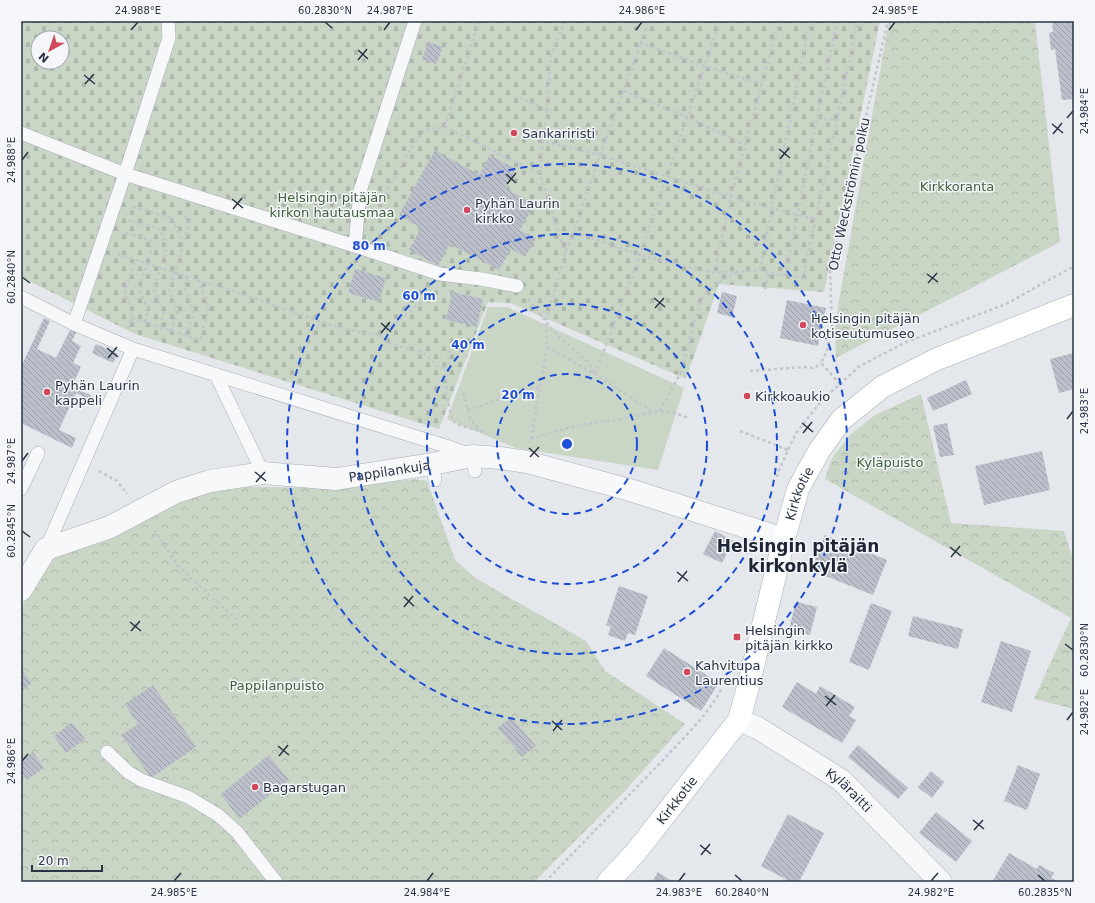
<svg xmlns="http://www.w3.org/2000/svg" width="1095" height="903" font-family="'DejaVu Sans',sans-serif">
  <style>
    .grass { fill: #c9d6c5 }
    .forest { fill: url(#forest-crowns) }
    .cemetery { fill: url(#cemetery-stones); fill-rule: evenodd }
    .building { fill: url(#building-back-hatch) }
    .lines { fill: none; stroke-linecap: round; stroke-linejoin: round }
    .lane-casing { stroke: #a9aeb7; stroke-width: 14 }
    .street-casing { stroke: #a9aeb7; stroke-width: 23 }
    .secondary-casing { stroke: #a9aeb7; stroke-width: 23 }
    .path { stroke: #c2c5cb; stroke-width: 2.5; stroke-dasharray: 3 3; stroke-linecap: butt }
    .lane { stroke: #f7f8fa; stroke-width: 13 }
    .street { stroke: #f7f8fa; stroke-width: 22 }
    .secondary { stroke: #fff; stroke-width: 22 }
    .ticks { fill: none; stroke: #2b3445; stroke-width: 1.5 }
    .ring { fill: none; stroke: #1d4ed8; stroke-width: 2; stroke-dasharray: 7 5 }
    .poi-dot { fill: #d1495b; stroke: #f4f6f9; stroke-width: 1.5 }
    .labels { text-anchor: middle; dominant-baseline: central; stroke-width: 3; stroke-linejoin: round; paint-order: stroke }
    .poi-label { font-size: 13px; fill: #2b3445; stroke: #f4f6f9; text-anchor: start }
    .park-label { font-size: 13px; fill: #3f6138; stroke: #f4f6f9 }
    .street-label { font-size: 13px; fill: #2b3445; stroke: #f4f6f9 }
    .district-label { font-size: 17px; font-weight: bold; fill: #1d2536; stroke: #f4f6f9 }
    .centre { fill: #1d4ed8; stroke: #f4f6f9; stroke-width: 2 }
    .ring-label { font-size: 12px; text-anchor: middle; font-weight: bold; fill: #1d4ed8; stroke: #f4f6f9; stroke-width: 3; stroke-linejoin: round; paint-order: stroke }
    .neatline { fill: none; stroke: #2b3445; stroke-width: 1.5 }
    .ticks-label { font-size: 10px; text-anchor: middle; fill: #2b3445 }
  </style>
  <defs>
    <pattern id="forest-crowns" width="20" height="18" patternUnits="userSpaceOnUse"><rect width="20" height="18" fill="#c9d6c5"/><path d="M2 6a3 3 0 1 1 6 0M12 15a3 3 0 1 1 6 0" fill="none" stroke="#adb8ab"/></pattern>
    <pattern id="cemetery-stones" width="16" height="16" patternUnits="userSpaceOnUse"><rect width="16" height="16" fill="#c9d6c5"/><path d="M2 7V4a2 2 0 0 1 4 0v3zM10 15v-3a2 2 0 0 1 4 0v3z" fill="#adb8ab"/></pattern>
    <pattern id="building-back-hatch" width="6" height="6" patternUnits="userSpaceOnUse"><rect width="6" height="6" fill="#bbc0ca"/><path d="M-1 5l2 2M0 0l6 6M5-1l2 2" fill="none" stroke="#989da6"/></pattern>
  </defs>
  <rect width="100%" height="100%" fill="#e4e7ec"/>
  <polygon class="grass" points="488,307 507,307 684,388 658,470 516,448 447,419"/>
  <g class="forest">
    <polygon points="889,21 1035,21 1060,242 836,358 835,329 838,306"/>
    <polygon points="921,394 951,523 1064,531 1074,563 1074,709 1034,699 1071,618 825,479 832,458 850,435 875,415"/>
    <polygon points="415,479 427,481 455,560 477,579 586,641 605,671 685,724 622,794 534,882 21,882 21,609 35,584 55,557 71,550 104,542 193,496 210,490 249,487 346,488"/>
  </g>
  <path class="cemetery" d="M21,21H880L824,292L719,284L686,379L510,303L488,302L439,429L135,334L21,277ZM38,38H62V62H38Z"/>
  <g class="building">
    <polygon points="1052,21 1074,21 1074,99 1062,100 1055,49 1051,50 1049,33 1053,32"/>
    <polygon points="429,42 443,47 436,64 422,59"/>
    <polygon points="435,150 479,175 490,155 516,169 505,188 534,204 520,230 536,238 525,257 511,249 499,270 450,244 438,266 409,250 421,228 399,215"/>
    <polygon points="355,269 386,278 379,302 348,293"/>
    <polygon points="452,292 483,299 477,327 446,320"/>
    <polygon points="722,292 737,296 732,317 717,313"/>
    <polygon points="787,300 826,308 818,346 780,338"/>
    <polygon points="44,318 50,321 37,349 56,358 71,328 77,331 72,341 81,346 73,363 81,367 72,386 98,399 96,403 76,393 59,430 76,438 72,448 21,423 21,367"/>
    <polygon points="96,344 118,354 113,363 92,353"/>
    <polygon points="1074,353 1074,389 1059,393 1050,359"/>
    <polygon points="966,380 972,394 933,411 927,398"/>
    <polygon points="947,423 954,455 940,457 933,426"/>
    <polygon points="1042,451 1050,490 984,505 975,466"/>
    <polygon points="715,531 733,541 722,563 703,554"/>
    <polygon points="825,535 887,560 873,595 811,570"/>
    <polygon points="619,586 648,596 635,635 628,633 625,641 608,635 611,627 606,625"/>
    <polygon points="796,602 817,607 810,635 789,629"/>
    <polygon points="871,603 892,611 869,670 849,662"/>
    <polygon points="913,616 963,629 958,649 908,636"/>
    <polygon points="1001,641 1031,651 1012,712 981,702"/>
    <polygon points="664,648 719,683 701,711 646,676"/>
    <polygon points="21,669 32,683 21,692"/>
    <polygon points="797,682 816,694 820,686 855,707 849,716 856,720 842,743 782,707"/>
    <polygon points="153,685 196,747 151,778 121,735 138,724 125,704"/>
    <polygon points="511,717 536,746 522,757 498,728"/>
    <polygon points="72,722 85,739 66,753 54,736"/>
    <polygon points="858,745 908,788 898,799 848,757"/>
    <polygon points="33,752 44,768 27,780 21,772 21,760"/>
    <polygon points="269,755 289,780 239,819 221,794"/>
    <polygon points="1018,765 1040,774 1027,810 1004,801"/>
    <polygon points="931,771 944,782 932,798 918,787"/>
    <polygon points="936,812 972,841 956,862 919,833"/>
    <polygon points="788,814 824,833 799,882 791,882 761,866"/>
    <polygon points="1009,853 1037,869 1039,865 1054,873 1051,878 1059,882 992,882"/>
    <polygon points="658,872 673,882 652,882"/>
  </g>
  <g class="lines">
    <g class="lane-casing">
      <g id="lane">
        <polyline points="21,133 125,174 355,246 440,274 481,279 517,286"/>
        <polyline points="355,246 360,191 415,21"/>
        <polyline points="21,297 74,324 133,349 452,448 472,456 475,471"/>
        <polyline points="74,324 125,174 169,38 168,21"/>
        <polyline points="216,375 263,473"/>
        <polyline points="432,464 435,480"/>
        <polyline points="21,489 38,453"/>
        <polyline points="46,549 133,349"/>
        <polyline points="107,752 128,772 141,780 188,797 218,815 237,832 276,882"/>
      </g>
    </g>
    <g class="street-casing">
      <g id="street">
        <path id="s1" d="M21,590L46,549L110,527L176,492L210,481L263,473L336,479L432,464L472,456L500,458L527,462L630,490L784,539"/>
        <path id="s2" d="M739,720L758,728L841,780L941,882"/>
      </g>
    </g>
    <g class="secondary-casing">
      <g id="secondary">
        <path id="s3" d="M608,882L636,852L739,720L748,687L784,539L798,489L819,451L841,420L882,387L937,359L1074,305"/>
      </g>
    </g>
    <g class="path">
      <polyline points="640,43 705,66 762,84"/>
      <polyline points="624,91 687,117 745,145"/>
      <polyline points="520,97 547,111 543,141"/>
      <polyline points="547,111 551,55 565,21"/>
      <polyline points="818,117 837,121"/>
      <polyline points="445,127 479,21"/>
      <polyline points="379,205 410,150 424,130 445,127 540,174"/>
      <polyline points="133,207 172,218 183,242"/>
      <polyline points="129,220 160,229 167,247 154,290 164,313 160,327"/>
      <polyline points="574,232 640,255 714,273 760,270 769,273 803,278 858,21"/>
      <polyline points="126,233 150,240 152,248 139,288 148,311 145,322"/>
      <polyline points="118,254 203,282 224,288 330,325 363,333 380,335 424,300 430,290"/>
      <polyline points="565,254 540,174 543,141 600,155 731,197 798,215 816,219"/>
      <polyline points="760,270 772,208 810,21"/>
      <polyline points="714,273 731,197 779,21"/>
      <polyline points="785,276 837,21"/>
      <polyline points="765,289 769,273"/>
      <polyline points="528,299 557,335 588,362 595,374"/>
      <polyline points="132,318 200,340 209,308 201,288 203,282"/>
      <polyline points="128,328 132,318 125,290 135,260"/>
      <polyline points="171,331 178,311 169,291 189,225 183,211"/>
      <polyline points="380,335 388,343 421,352 431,359 438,367 448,368"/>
      <polyline points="186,336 194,311 184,287 187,276"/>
      <path d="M547,347L595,374L653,412C664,410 677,413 688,418"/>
      <polyline points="449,350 446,394 452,418 454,422 459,425 483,432"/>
      <polyline points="750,371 803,367 814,368 821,363"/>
      <polyline points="595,374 640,255 720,21"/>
      <polyline points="840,384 821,363 827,351 832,326 830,270 888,21"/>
      <polyline points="463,393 470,419 482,432"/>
      <polyline points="468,410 540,386"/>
      <path d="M660,411L680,374L700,304C710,285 720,282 738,272"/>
      <polyline points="740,431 788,450"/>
      <polyline points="531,439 547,347 546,320 565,254 574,232 600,155 649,21"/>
      <polyline points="531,439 563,429 591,423 617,420 653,412"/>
      <polyline points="99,471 117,481 127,494"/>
      <polyline points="777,477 779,470 796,433 822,400 860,366 904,343 1006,304 1074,266"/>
      <polyline points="154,530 179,567 237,620"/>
      <path d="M545,882C585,841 624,800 664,759C684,737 708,715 722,688"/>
    </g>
    <use href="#lane" class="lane"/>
    <use href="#street" class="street"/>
    <use href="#secondary" class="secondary"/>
  </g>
  <path class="ticks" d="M325,22L332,28M131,30L138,22M384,30L390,22M636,30L642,22M889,30L895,22M358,50L368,59M358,60L367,49M84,75L95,84M85,84L94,74M1067,118L1073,111M1052,124L1063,133M1053,134L1062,123M779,149L790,158M780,159L789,148M22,160L28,152M506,174L516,183M507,184L516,173M232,199L243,208M233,209L242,198M927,274L938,282M22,277L30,283M928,283L937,273M654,298L665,307M655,308L664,298M381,323L391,332M381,333L390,322M107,348L118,357M108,358L117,347M1067,419L1073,411M802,423L813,432M803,433L812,422M529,448L539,457M530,457L539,447M22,461L28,453M255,472L266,481M256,482L265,472M22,531L30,537M950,547L961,556M951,557L960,546M677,572L688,581M678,582L687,571M404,597L414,606M404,607L413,596M130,622L141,631M131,631L140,621M1065,644L1073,650M825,696L836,705M826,706L835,695M1067,720L1073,712M552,721L562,730M553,731L562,720M278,746L289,755M279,756L288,745M22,761L28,754M973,820L984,829M974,830L983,820M700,845L711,854M701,855L710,844M735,875L742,881M1038,875L1045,881M174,881L181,873M427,881L433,873M679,881L685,873M931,881L938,873"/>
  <g class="ring">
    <circle cx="567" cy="444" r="70"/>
    <circle cx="567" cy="444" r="140"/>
    <circle cx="567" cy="444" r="210"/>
    <circle cx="567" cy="444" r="280"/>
  </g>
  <g class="poi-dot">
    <circle cx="514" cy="133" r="4"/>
    <circle cx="467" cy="210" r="4"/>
    <circle cx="803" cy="325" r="4"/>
    <circle cx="47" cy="392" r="4"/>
    <circle cx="747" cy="396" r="4"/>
    <rect x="733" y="633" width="8" height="8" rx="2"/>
    <circle cx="687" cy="672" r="4"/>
    <circle cx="255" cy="787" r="4"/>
  </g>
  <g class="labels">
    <g class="poi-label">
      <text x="522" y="133">Sankariristi</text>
      <text x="475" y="203">Pyhän Laurin<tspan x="475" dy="15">kirkko</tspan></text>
      <text x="811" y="318">Helsingin pitäjän<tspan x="811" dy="15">kotiseutumuseo</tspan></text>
      <text x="55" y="385">Pyhän Laurin<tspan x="55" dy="15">kappeli</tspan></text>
      <text x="755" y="396">Kirkkoaukio</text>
      <text x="745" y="630">Helsingin<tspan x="745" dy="15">pitäjän kirkko</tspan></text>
      <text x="695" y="665">Kahvitupa<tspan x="695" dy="15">Laurentius</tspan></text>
      <text x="263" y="787">Bagarstugan</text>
    </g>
    <g class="park-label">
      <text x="957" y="186">Kirkkoranta</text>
      <text x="332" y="197">Helsingin pitäjän<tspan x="332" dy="15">kirkon hautausmaa</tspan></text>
      <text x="890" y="462">Kyläpuisto</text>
      <text x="277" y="685">Pappilanpuisto</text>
    </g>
    <g class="street-label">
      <text transform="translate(849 194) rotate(-78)">Otto Weckströmin polku</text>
      <text stroke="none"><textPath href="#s1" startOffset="407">Pappilankuja</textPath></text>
      <text stroke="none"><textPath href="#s3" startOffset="443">Kirkkotie</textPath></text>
      <text stroke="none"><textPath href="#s2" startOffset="131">Kyläraitti</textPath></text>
      <text stroke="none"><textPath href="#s3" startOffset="107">Kirkkotie</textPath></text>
    </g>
    <g class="district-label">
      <text x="798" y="546">Helsingin pitäjän<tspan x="798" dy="20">kirkonkylä</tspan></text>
    </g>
  </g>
  <circle cx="567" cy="444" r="6" class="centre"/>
  <g class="ring-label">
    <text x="369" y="250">80 m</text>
    <text x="419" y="300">60 m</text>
    <text x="468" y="349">40 m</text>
    <text x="518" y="399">20 m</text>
  </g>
  <rect width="1095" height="903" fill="none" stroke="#f4f6f9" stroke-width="44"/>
  <g transform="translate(50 50) rotate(220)"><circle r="19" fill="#f4f6f9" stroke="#a4a8b1"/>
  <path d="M0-3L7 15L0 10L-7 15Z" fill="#d1495b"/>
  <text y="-6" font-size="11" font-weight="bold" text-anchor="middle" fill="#2b3445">N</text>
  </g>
  <path d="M32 865v6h70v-6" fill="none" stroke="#2b3445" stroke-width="2"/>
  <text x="38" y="865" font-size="12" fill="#2b3445" stroke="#f4f6f9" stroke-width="3" paint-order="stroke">20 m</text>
  <rect x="22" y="22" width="1051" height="859" class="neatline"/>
  <g class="ticks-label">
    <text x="138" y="14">24.988°E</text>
    <text x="325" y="14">60.2830°N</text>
    <text x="390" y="14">24.987°E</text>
    <text x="642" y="14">24.986°E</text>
    <text x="895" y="14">24.985°E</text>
    <text transform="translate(1084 111) rotate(-90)" y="4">24.984°E</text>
    <text transform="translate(11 160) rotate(-90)" y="4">24.988°E</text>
    <text transform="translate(11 277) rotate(-90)" y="4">60.2840°N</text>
    <text transform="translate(1084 411) rotate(-90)" y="4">24.983°E</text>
    <text transform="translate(11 461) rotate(-90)" y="4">24.987°E</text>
    <text transform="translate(11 531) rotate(-90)" y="4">60.2845°N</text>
    <text transform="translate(1084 650) rotate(-90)" y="4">60.2830°N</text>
    <text transform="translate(1084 712) rotate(-90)" y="4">24.982°E</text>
    <text transform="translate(11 761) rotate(-90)" y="4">24.986°E</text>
    <text x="174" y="896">24.985°E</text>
    <text x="427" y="896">24.984°E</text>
    <text x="679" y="896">24.983°E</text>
    <text x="742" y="896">60.2840°N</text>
    <text x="931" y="896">24.982°E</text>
    <text x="1045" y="896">60.2835°N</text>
  </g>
</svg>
